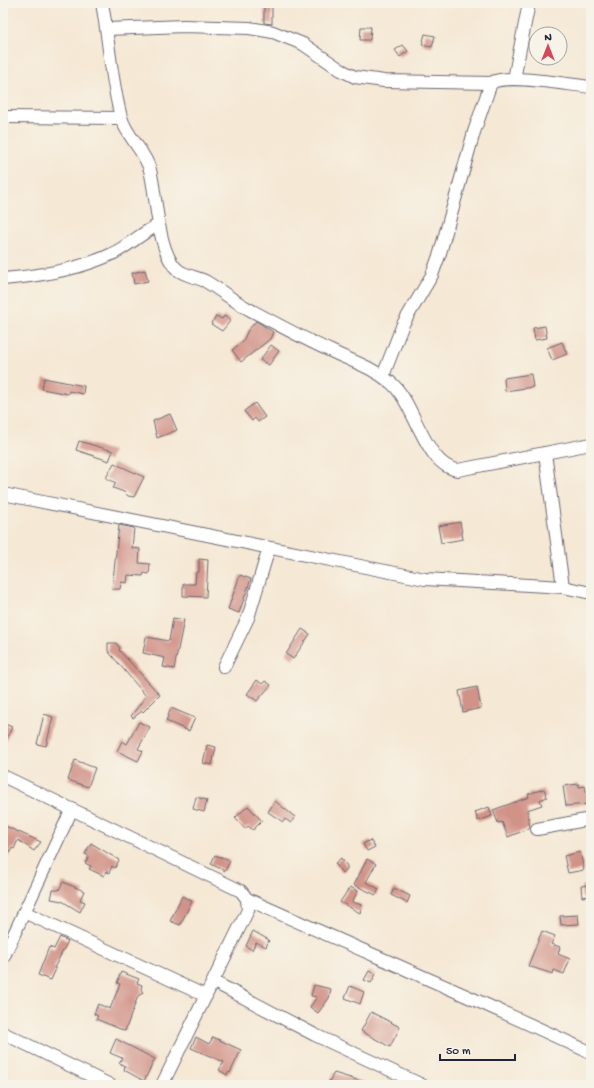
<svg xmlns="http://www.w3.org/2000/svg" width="594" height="1088" font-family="'Gochi Hand',sans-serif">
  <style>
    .building { fill: #d19388 }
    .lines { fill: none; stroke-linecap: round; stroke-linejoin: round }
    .street-casing { stroke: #6c6771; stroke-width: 14 }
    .street { stroke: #fff; stroke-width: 12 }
  </style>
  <rect width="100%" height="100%" fill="#f7f3e8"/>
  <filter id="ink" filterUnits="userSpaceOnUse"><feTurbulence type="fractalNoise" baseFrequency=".025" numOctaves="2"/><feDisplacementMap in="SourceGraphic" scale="8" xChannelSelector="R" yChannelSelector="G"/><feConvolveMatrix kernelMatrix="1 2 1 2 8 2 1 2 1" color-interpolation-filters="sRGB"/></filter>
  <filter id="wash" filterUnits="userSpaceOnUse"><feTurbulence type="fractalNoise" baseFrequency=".012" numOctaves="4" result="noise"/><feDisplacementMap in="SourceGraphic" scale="16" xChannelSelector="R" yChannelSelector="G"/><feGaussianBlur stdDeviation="0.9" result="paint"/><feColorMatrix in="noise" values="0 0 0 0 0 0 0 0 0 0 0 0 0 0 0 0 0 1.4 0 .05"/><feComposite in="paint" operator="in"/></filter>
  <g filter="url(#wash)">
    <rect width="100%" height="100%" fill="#f5e8d4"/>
    <g id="blocks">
      <g class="building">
        <polygon points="264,5 272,5 272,24 264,23"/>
        <polygon points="361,27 371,27 370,40 360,40"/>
        <polygon points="425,34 435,36 432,47 422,45"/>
        <polygon points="403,45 408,51 400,57 395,50"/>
        <polygon points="145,270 148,281 134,284 132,273"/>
        <polygon points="216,316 222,319 224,316 231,320 222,331 211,324"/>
        <polygon points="256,321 273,332 270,339 241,362 232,350 243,341 248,330"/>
        <polygon points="545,326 547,338 535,340 533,328"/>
        <polygon points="562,342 567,354 552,360 547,348"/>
        <polygon points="271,345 279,351 269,365 260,360"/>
        <polygon points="531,374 533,387 505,391 504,378"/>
        <polygon points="44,378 84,386 83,394 69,391 68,394 42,389"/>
        <polygon points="255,403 265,417 258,422 255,418 252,421 244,411"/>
        <polygon points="170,414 177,430 157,438 153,421"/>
        <polygon points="79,441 113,451 109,461 76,450"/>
        <polygon points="114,463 144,477 134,497 128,496 124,492 113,488 116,483 106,478"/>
        <polygon points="460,522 463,539 441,543 438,526"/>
        <polygon points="119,525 134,528 132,548 140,549 139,563 150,564 149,574 144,573 143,576 128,575 127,583 121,582 120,589 112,589"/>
        <polygon points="199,559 208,560 206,597 183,596 183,584 195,584 196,572 199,572"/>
        <polygon points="240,575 251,579 239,613 228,609"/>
        <polygon points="173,618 184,620 174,669 163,667 165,658 143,653 146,637 169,641"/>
        <polygon points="302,629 310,634 293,659 286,654"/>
        <polygon points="108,643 116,643 120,648 119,650 160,695 143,712 142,711 133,718 131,716 146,696 108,651"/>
        <polygon points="257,680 262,684 265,681 271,685 257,701 247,694"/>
        <polygon points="477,687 481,708 463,712 459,691"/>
        <polygon points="171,708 195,718 189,731 166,721"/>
        <polygon points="44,714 53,717 46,746 37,744"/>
        <polygon points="139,722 150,727 138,749 143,751 138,761 117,751 122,741 127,744"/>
        <polygon points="3,723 12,727 3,747"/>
        <polygon points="207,745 216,747 212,765 203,763"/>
        <polygon points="75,760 95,768 88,787 68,780"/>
        <polygon points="579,784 579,787 585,786 588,804 566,806 563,786"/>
        <polygon points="544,789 547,797 540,800 542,805 527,810 530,828 508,837 502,822 498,823 493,810 529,797 528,794"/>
        <polygon points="196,797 207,800 204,812 193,809"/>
        <polygon points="275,801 295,817 291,823 285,819 283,822 268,812"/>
        <polygon points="248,806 262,821 253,830 248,826 245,829 235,818"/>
        <polygon points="489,807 492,816 478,821 475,812"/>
        <polygon points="3,825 41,842 34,851 18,840 14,849 12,848 3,867"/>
        <polygon points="370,840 375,847 367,851 363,844"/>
        <polygon points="91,843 119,860 115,868 112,866 109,873 106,871 104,876 89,869 91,866 85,863 89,856 85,854"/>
        <polygon points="580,852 584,870 568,873 564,856"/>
        <polygon points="215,855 230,861 225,871 211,864"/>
        <polygon points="341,858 347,866 347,869 342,873 335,863"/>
        <polygon points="367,859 376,864 366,882 379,889 376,895 354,885"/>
        <polygon points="63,882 84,891 80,900 85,902 80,912 62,901 51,899 53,890 59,890"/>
        <polygon points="589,885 591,896 582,897 581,886"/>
        <polygon points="350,887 358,891 352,902 362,905 360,913 340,902"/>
        <polygon points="394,888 410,896 407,903 391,895"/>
        <polygon points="182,896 192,901 180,925 170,921"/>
        <polygon points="578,915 579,924 561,925 560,916"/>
        <polygon points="253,931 269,940 266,947 256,942 252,950 246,946"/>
        <polygon points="542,931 555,936 551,944 560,947 558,954 570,959 564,974 554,970 553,974 528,966"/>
        <polygon points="60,937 68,941 54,968 56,969 51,980 38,975 49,947 54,949"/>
        <polygon points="369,971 376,974 371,983 364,980"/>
        <polygon points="121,972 139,979 137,983 142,985 141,989 143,993 138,996 125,1031 96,1019 98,1016 94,1014 98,1004 110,1009 120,984 117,983"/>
        <polygon points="314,985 331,989 329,998 318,1013 310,1007 317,997 311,996"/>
        <polygon points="350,986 364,992 360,1004 345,998"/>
        <polygon points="371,1012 400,1027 390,1047 361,1031"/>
        <polygon points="196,1037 209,1044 213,1037 241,1050 230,1073 229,1072 227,1075 219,1070 224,1062 191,1048"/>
        <polygon points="116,1039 155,1059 144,1081 124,1070 125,1066 119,1063 122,1058 110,1053"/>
        <polygon points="334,1073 367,1083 367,1085 327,1085"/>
      </g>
    </g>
  </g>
  <g filter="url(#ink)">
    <use href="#blocks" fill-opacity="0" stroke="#6c6771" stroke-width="1"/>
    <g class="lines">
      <g class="street-casing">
        <g id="street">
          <path d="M102,3C109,41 111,80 121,117C126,136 145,151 150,170C157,196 157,253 178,270C186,276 197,277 205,281C219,289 231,299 245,307C273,322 302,338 331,351C351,361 372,367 390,382C415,401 424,466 458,470L591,444"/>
          <path d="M107,29L184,26L249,28L273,32L303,44L341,70L355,77L384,81L491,83C506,73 570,85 591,87"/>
          <polyline points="514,79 529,3"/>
          <polyline points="3,117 121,118"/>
          <path d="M3,279C40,276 80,270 114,253C129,245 142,233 158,225"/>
          <polyline points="383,376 403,324 432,275 440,253 474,132 491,83"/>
          <polyline points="545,453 563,587"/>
          <polyline points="3,494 425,579 563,587 591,593"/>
          <polyline points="224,667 248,618 269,548"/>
          <polyline points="3,776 241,891 247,899 248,910 162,1085"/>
          <polyline points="537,829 591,819"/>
          <path d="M247,899C362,951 478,999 591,1053"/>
          <polyline points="24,912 206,996"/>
          <polyline points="3,958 72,809"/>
          <polyline points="214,982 315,1035 422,1085"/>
          <polyline points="3,1033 110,1085"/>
        </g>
      </g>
      <use href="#street" class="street"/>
    </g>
  </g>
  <rect width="594" height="1088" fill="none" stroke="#f7f3e8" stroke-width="16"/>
  <g transform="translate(548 46)"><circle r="19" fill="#f7f3e8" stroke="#a29fa3"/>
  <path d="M0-3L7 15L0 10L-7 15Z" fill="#d1495b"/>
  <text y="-6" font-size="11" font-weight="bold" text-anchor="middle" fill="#22223b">N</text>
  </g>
  <path d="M440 1054v6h75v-6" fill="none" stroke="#22223b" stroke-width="2"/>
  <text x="446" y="1054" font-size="12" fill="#22223b" stroke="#f7f3e8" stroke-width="3" paint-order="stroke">50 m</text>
</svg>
